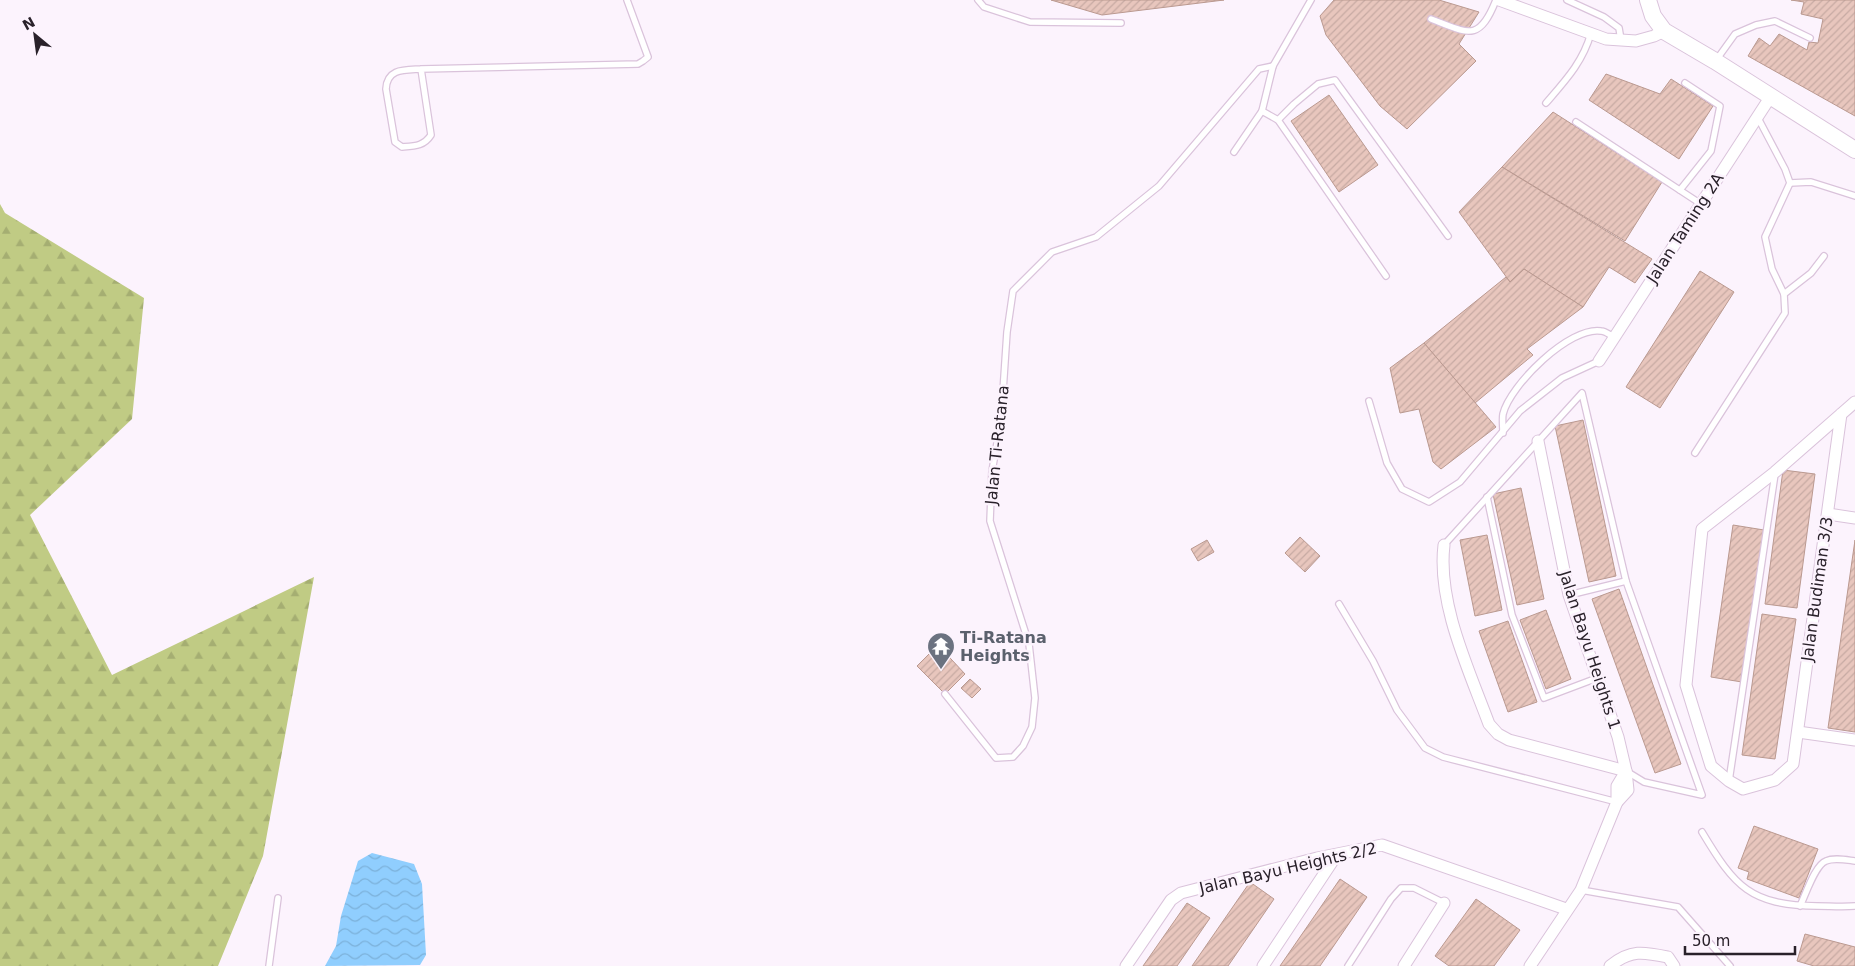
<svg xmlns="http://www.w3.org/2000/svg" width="1855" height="966" font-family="'DejaVu Sans',sans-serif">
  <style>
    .forest { fill: url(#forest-firs) }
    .water { fill: url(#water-waves) }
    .building { fill: url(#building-hatch); stroke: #ba9990 }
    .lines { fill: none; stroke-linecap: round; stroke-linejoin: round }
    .lane-casing { stroke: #dac3db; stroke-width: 8 }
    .street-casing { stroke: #dac3db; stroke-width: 13 }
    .secondary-casing { stroke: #dac3db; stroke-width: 18 }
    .lane { stroke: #fff; stroke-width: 5.5 }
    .street { stroke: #fff; stroke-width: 11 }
    .secondary { stroke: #fff; stroke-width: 16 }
    .labels { text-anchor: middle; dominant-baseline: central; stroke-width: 5; stroke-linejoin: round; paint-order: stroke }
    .street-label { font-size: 16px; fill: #29212a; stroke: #fcf3fd }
    .worship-label { font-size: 16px; font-weight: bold; fill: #5b616d; stroke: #fcf3fd; text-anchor: start }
  </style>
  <defs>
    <pattern id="forest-firs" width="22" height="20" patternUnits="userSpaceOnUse" patternTransform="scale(1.25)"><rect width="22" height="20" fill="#c0cb84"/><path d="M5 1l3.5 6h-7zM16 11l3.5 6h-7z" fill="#a5ae72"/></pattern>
    <pattern id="water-waves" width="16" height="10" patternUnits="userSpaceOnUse" patternTransform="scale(1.25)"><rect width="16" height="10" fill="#90cefe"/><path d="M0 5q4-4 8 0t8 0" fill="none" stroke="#7cb1da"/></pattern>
    <pattern id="building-hatch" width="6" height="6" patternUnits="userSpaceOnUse" patternTransform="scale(1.25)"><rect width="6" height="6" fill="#e8c6bd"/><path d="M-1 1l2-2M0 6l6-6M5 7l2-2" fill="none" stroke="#c7aaa3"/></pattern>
  </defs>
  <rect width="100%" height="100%" fill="#fcf3fd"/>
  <polygon class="forest" points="0,204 5,213 144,298 132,419 30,515 112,675 314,577 263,856 218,966 0,966"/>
  <polygon class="water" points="372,853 414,864 422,884 426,955 420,965 325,966 336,946 341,916 358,861"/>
  <g class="building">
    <polygon points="1051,0 1224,0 1102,15"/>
    <polygon points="1334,0 1439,0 1479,12 1459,44 1476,61 1407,129 1380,106 1326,35 1320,16"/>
    <polygon points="1791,0 1855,0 1855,116 1748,56 1759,38 1770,46 1779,34 1807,50 1809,42 1818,43 1823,19 1801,14 1804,2"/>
    <polygon points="1606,74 1660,94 1671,79 1713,106 1679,159 1589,100"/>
    <polygon points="1329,95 1378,165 1339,192 1291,121"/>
    <polygon points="1553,112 1662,182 1625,241 1502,167"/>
    <polygon points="1502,167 1652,259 1635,283 1609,267 1583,307 1524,269 1510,282 1459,212"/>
    <polygon points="1524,269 1583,307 1527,349 1533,355 1475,403 1424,343 1506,277 1510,282"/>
    <polygon points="1700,271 1734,292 1660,408 1626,387"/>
    <polygon points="1424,343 1496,427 1441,469 1433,462 1419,409 1400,413 1390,368"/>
    <polygon points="1583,420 1616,576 1589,582 1555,426"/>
    <polygon points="1783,470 1815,474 1797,608 1765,604"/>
    <polygon points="1521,488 1544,599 1517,605 1493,494"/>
    <polygon points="1733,525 1764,530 1742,682 1711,677"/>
    <polygon points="1487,535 1502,610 1475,616 1460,540"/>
    <polygon points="1300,537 1320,556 1305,572 1285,553"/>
    <polygon points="1207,540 1214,552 1198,561 1191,549"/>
    <polygon points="1855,540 1855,732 1828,728"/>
    <polygon points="1619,589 1681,764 1655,773 1592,599"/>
    <polygon points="1546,610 1571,679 1546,689 1520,620"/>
    <polygon points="1762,614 1796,619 1775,759 1742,755"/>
    <polygon points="1508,621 1537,702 1508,712 1479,631"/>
    <polygon points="938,645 965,674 945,694 917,666"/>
    <polygon points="970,679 981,689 972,698 961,688"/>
    <polygon points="1754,826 1818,849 1799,898 1747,879 1749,872 1738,868"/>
    <polygon points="1340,879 1367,897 1320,966 1280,966"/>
    <polygon points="1250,882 1274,899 1228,966 1192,966"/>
    <polygon points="1476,899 1520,930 1494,966 1449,966 1435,956"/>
    <polygon points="1187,903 1210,918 1177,966 1143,966"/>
    <polygon points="1805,934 1855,947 1855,966 1814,966 1797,961"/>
  </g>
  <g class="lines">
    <g class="lane-casing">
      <g id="lane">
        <polyline points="978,0 984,7 1030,22 1121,23"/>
        <polyline points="1567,0 1604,17 1619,28 1621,40"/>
        <path d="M1431,19C1468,33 1479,43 1496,0"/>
        <polyline points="1717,59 1735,34 1756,25 1775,21 1810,38"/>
        <path d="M421,69L431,135C424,146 415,146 402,147L395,142L386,89C387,68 405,70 421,69L638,64L643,61L648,57L627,0"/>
        <path d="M1546,103C1565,81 1583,62 1591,33"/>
        <polyline points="1262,111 1278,120 1386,276"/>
        <polyline points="1278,120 1294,104 1318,84 1335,80 1448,236"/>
        <polyline points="1576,122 1701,204"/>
        <polyline points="1234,152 1262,111 1273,66 1311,0"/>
        <polyline points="1790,183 1811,182 1855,196"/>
        <polyline points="1680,190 1711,151 1720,106 1685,83"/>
        <polyline points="1784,294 1811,273 1824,256"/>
        <polyline points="1369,401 1387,463 1402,489 1429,502 1460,482 1520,411 1562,378 1599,361"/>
        <path d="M1503,433C1503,427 1502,419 1503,414C1510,385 1570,326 1601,331C1605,331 1610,335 1614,337"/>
        <polyline points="1695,453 1785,313 1784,294 1772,269 1765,237 1790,183 1785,169 1758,118"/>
        <polyline points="1487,497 1512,615 1544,698 1597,678"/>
        <polyline points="1444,545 1582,393 1626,581 1702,795 1644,782 1626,771"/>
        <polyline points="1569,595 1626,581"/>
        <polyline points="1339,604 1373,661 1397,710 1425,748 1443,757 1617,802"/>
        <polyline points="945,694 996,758 1013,757 1023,746 1032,727 1035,698 1029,644 990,521 992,471 1001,421 1007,332 1013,291 1052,252 1096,237 1159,186 1259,69 1273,66"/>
        <polyline points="1729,781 1775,474"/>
        <path d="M1702,832C1735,887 1750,905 1817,906C1829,906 1843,907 1855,906"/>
        <polyline points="1581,890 1678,907 1730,966"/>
        <path d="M1800,906C1806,894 1815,865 1826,861C1834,857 1847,860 1855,861"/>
        <polyline points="269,966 278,898"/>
        <polyline points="1348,966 1391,899 1401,888 1414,888 1444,903"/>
      </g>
    </g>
    <g class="street-casing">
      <g id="street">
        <polyline points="1499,0 1606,39 1636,41 1654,36 1664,31"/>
        <polyline points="1599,361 1771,96"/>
        <polyline points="1841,414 1793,764 1775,780 1743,789 1729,781 1711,766 1686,685 1702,529 1775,472 1855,402"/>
        <polyline points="1538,441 1569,595 1618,737 1626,771 1628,790 1617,802 1617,786 1626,771"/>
        <polyline points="1828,514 1855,518"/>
        <path d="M1444,545C1437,603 1469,670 1489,724L1498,734L1509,740L1626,771"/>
        <polyline points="1798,732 1855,740"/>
        <polyline points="1126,966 1171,900 1181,893 1317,858 1382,845 1566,909"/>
        <polyline points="1263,966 1336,856"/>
        <polyline points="1404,966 1444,903"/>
        <polyline points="1530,966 1581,890 1617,802"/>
        <path d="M1610,966C1631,949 1644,952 1668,957L1674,966"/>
      </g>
    </g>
    <g class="secondary-casing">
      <polyline id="secondary" points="1648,0 1653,16 1664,31 1715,61 1855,150"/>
    </g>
    <use href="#lane" class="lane"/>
    <use href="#street" class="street"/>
    <use href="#secondary" class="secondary"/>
  </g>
  <defs>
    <g id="temple-pin" transform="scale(1.4375)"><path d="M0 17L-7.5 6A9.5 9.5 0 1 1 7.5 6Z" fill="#6b7280" stroke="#fcf3fd"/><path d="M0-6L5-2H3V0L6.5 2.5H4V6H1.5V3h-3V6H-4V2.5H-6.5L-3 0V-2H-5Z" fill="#fff"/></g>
  </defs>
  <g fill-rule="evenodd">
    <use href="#temple-pin" x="941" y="646"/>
  </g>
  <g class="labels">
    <g class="street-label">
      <text transform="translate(1685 228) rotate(-57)">Jalan Taming 2A</text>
      <text transform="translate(997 445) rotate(-84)">Jalan Ti-Ratana</text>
      <text transform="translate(1817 589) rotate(-82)">Jalan Budiman 3/3</text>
      <text transform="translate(1590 650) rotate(72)">Jalan Bayu Heights 1</text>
      <text transform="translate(1288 868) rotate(-13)">Jalan Bayu Heights 2/2</text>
    </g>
    <g class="worship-label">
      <text x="960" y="637">Ti-Ratana<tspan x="960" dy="18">Heights</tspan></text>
    </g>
  </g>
  <g transform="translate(35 35) rotate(331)" stroke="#fcf3fd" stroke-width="4" paint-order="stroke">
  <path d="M0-4L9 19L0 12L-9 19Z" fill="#29212a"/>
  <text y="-8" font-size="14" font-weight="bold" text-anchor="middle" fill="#29212a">N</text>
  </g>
  <path d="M1685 946v8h110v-8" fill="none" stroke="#29212a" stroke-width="2.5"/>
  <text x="1692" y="946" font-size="15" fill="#29212a" stroke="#fcf3fd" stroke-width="4" paint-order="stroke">50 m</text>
</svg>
